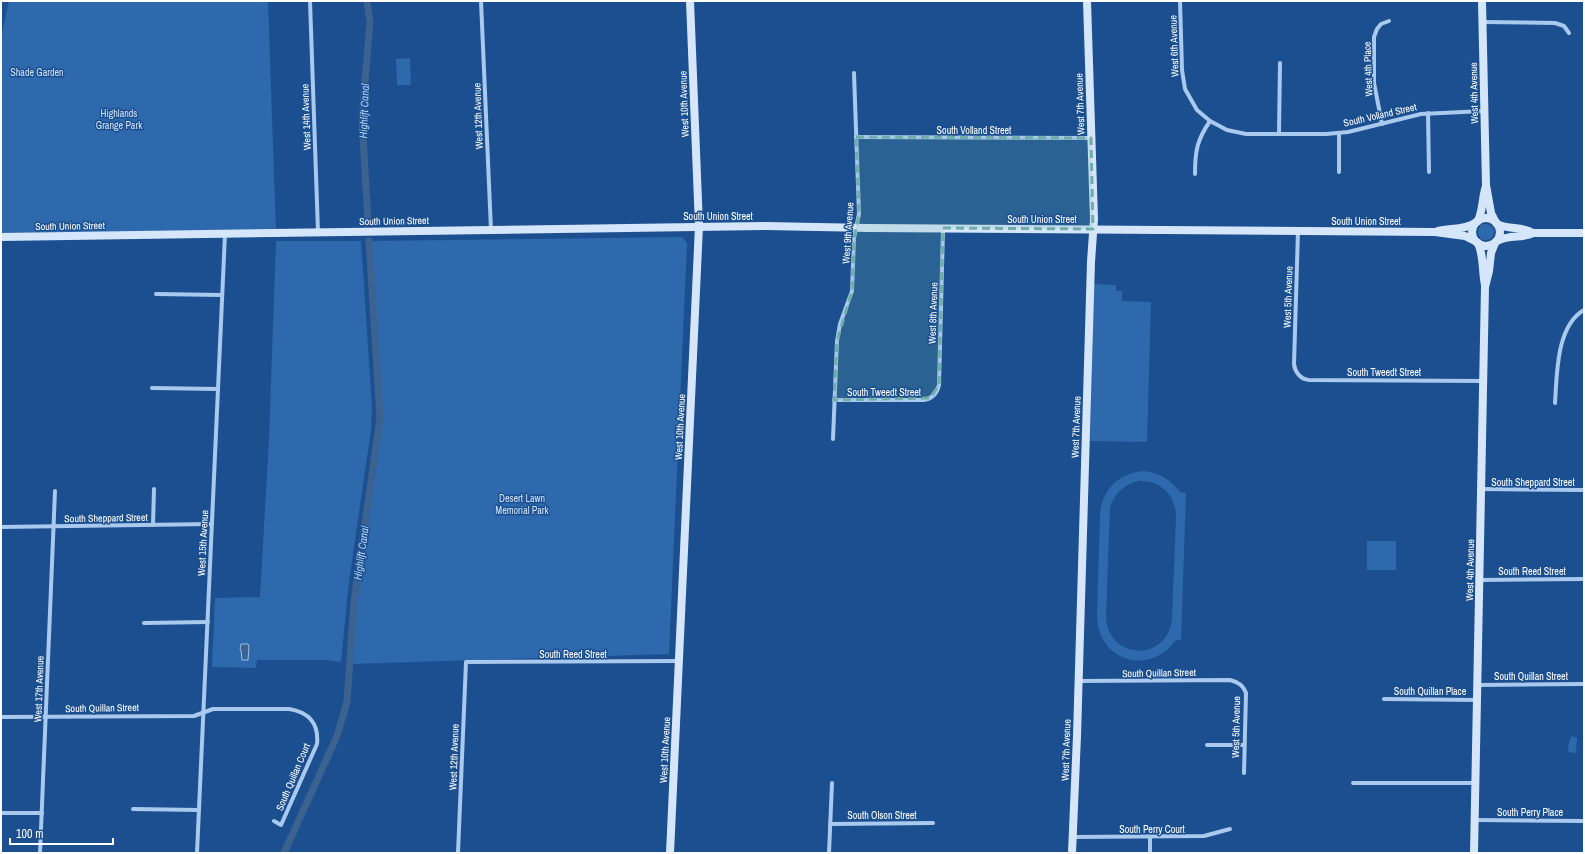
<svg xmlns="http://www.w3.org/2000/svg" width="1585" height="854" font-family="'Archivo Narrow',sans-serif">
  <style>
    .green { fill: #2e69ad; fill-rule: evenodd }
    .water { fill: #3c6290; stroke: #9cc4f0 }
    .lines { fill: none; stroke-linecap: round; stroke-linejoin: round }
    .canal { stroke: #3c6290; stroke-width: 7 }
    .street { stroke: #a9c9ee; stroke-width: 4 }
    .secondary { stroke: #d6e6fa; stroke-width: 8 }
    .marked { fill: #6fada8; fill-opacity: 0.2; stroke: #6fada8; stroke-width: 3; stroke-dasharray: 8 5; stroke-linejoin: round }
    .labels { text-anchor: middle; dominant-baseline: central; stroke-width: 3; stroke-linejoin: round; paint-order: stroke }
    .street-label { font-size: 10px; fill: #fff; stroke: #1b4f8f }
    .park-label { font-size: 10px; fill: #cfe3fa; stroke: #1b4f8f }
    .water-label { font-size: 11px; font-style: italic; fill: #b5d3f5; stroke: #1b4f8f }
  </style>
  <rect width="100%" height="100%" fill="#1b4f8f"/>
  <g class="green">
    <polygon points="9,1 268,1 276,233 1,237 1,38"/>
    <polygon points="410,58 411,85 397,85 396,59"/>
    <circle cx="1486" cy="232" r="8"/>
    <polygon points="682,237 687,243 669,654 350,664 379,415 368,241"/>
    <polygon points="276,241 361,241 372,406 371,430 349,582 341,662 326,660 257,660 256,668 212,667 215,598 260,597 269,439"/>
    <polygon points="1094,284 1116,285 1116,291 1122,291 1122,301 1151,302 1147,442 1090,441"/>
    <path d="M1144,471C1160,473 1171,480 1180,492L1186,493L1181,640H1176C1149,677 1098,661 1097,616L1100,513C1103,488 1120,473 1144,471ZM1138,481C1160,480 1175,494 1176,515L1172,619C1167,663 1108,660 1106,617L1110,507C1115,493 1124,485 1138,481Z"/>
    <rect x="1367" y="541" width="29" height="29"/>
    <polygon points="1572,736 1577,738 1576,753 1568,752 1569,741"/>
  </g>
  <polygon class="water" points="241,644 248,644 249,647 248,660 242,660 241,650 240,649"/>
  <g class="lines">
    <g class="canal">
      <polyline points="367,1 370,22 362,118 368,222"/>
      <polyline points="284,853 337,736 347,702 354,601 380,418 369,241"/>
    </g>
    <g class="street">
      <polyline points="310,1 318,232"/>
      <polyline points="481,1 491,230"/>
      <polyline points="1180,1 1182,70 1185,89 1197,110 1210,121 1227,130 1246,134 1326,134 1348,132 1421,114 1484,111"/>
      <polyline points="1483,22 1555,23 1564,26 1569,33"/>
      <polyline points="1428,113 1429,172"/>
      <polyline points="1382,124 1374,83 1374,37 1377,29 1381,24 1389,21"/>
      <polyline points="1279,133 1280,63"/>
      <polyline points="856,137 1091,138"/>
      <polyline points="1339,172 1339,133"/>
      <path d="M1195,174C1195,151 1197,140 1210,121"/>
      <path d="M1298,231L1294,364C1295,372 1300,379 1309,380L1483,381"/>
      <polyline points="156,294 222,295"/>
      <polyline points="152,388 218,389"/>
      <path d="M834,400H923C932,399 937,394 939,385L943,229"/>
      <path d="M1555,403C1557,375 1556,326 1584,310"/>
      <polyline points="833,439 837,341 840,324 852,291 854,238 859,214 854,73"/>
      <polyline points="1481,489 1584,490"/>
      <polyline points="153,525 154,489"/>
      <polyline points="1,527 212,524"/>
      <polyline points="1480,580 1584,579"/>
      <polyline points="144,623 208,622"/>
      <path d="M1079,681L1230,680C1238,682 1243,685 1246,693L1244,773"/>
      <polyline points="1478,685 1584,684"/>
      <polyline points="1384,699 1477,700"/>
      <path d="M1,717L194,716L213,709H289C309,712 319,724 317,744L281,825L274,821"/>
      <polyline points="1207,745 1244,745"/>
      <polyline points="1353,783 1475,783"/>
      <polyline points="133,809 199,810"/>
      <polyline points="1,813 42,813"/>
      <polyline points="1475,820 1584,821"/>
      <polyline points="830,824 933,823"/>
      <polyline points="1073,837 1204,836 1230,829"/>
      <polyline points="40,853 55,491"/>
      <polyline points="197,853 225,234"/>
      <polyline points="458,853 466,662 679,661"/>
      <polyline points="829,853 832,783"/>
      <polyline points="1150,853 1150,837"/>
    </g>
    <g class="secondary">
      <polyline points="1482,1 1486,185 1491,213 1495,221"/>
      <circle cx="1486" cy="232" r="14"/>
      <path d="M1478,221C1483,210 1482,198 1486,186"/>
      <path d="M1497,224C1509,230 1522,226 1533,233"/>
      <path d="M1438,231C1450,228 1465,230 1475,223"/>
      <polyline points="1,237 765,226 869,228 1435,232 1465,236 1475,241"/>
      <path d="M1497,241C1511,234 1522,239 1533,233H1584"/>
      <path d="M1478,243C1484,256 1482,271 1485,285"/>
      <polyline points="670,853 699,226 690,1"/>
      <polyline points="1072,853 1077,736 1091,262 1094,219 1087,1"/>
      <polyline points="1474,853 1485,287 1489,271 1491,253 1495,243"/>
    </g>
  </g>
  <path class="marked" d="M856,137L1091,138L1093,229L943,228L939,385L930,398L834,400L837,341L852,291L854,238L859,214Z"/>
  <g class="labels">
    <g class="street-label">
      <text transform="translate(1174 46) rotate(-92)">West 6th Avenue</text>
      <text transform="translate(1368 69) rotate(-92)">West 4th Place</text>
      <text transform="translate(1474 93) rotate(-91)">West 4th Avenue</text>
      <text transform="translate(684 104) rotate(-92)">West 10th Avenue</text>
      <text transform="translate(1080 104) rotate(-92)">West 7th Avenue</text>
      <text transform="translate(1380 115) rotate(-13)">South Volland Street</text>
      <text transform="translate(478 116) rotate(-92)">West 12th Avenue</text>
      <text transform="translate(306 117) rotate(-92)">West 14th Avenue</text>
      <text x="974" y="130">South Volland Street</text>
      <text x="718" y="216">South Union Street</text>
      <text x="1042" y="219">South Union Street</text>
      <text transform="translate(394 221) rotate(-1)">South Union Street</text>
      <text x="1366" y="221">South Union Street</text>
      <text transform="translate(70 226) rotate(-1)">South Union Street</text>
      <text transform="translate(848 233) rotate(-86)">West 9th Avenue</text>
      <text transform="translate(1288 297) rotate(-88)">West 5th Avenue</text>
      <text transform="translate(933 313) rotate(-88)">West 8th Avenue</text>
      <text x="1384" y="372">South Tweedt Street</text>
      <text x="884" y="392">South Tweedt Street</text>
      <text transform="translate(680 427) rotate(-87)">West 10th Avenue</text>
      <text transform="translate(1076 427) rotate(-88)">West 7th Avenue</text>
      <text x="1533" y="482">South Sheppard Street</text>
      <text transform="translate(106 518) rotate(-1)">South Sheppard Street</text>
      <text transform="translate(203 543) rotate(-87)">West 15th Avenue</text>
      <text transform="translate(1470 570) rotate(-89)">West 4th Avenue</text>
      <text x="1532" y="571">South Reed Street</text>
      <text x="573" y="654">South Reed Street</text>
      <text transform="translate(1159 673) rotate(-1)">South Quillan Street</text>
      <text x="1531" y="676">South Quillan Street</text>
      <text transform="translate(39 689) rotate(-88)">West 17th Avenue</text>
      <text x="1430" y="691">South Quillan Place</text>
      <text transform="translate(102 708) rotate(-1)">South Quillan Street</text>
      <text transform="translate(1236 727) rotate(-89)">West 5th Avenue</text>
      <text transform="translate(665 750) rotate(-87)">West 10th Avenue</text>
      <text transform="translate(1066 750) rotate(-88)">West 7th Avenue</text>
      <text transform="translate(454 757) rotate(-88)">West 12th Avenue</text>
      <text transform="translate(293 777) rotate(-67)">South Quillan Court</text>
      <text x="1530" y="812">South Perry Place</text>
      <text x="882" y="815">South Olson Street</text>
      <text x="1152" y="829">South Perry Court</text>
    </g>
    <g class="park-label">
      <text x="37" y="72">Shade Garden</text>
      <text x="119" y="113">Highlands<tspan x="119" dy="12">Grange Park</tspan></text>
      <text x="522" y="498">Desert Lawn<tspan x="522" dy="12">Memorial Park</tspan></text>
    </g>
    <g class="water-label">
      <text transform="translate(364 111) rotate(-88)">Highlift Canal</text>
      <text transform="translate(361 553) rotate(-82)">Highlift Canal</text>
    </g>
  </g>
  <rect width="1585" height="854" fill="none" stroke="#ffffff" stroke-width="4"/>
  <path d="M10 838v6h103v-6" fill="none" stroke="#ffffff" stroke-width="2"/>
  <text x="16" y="838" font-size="12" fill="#ffffff" stroke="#1b4f8f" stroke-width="3" paint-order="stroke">100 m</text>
</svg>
